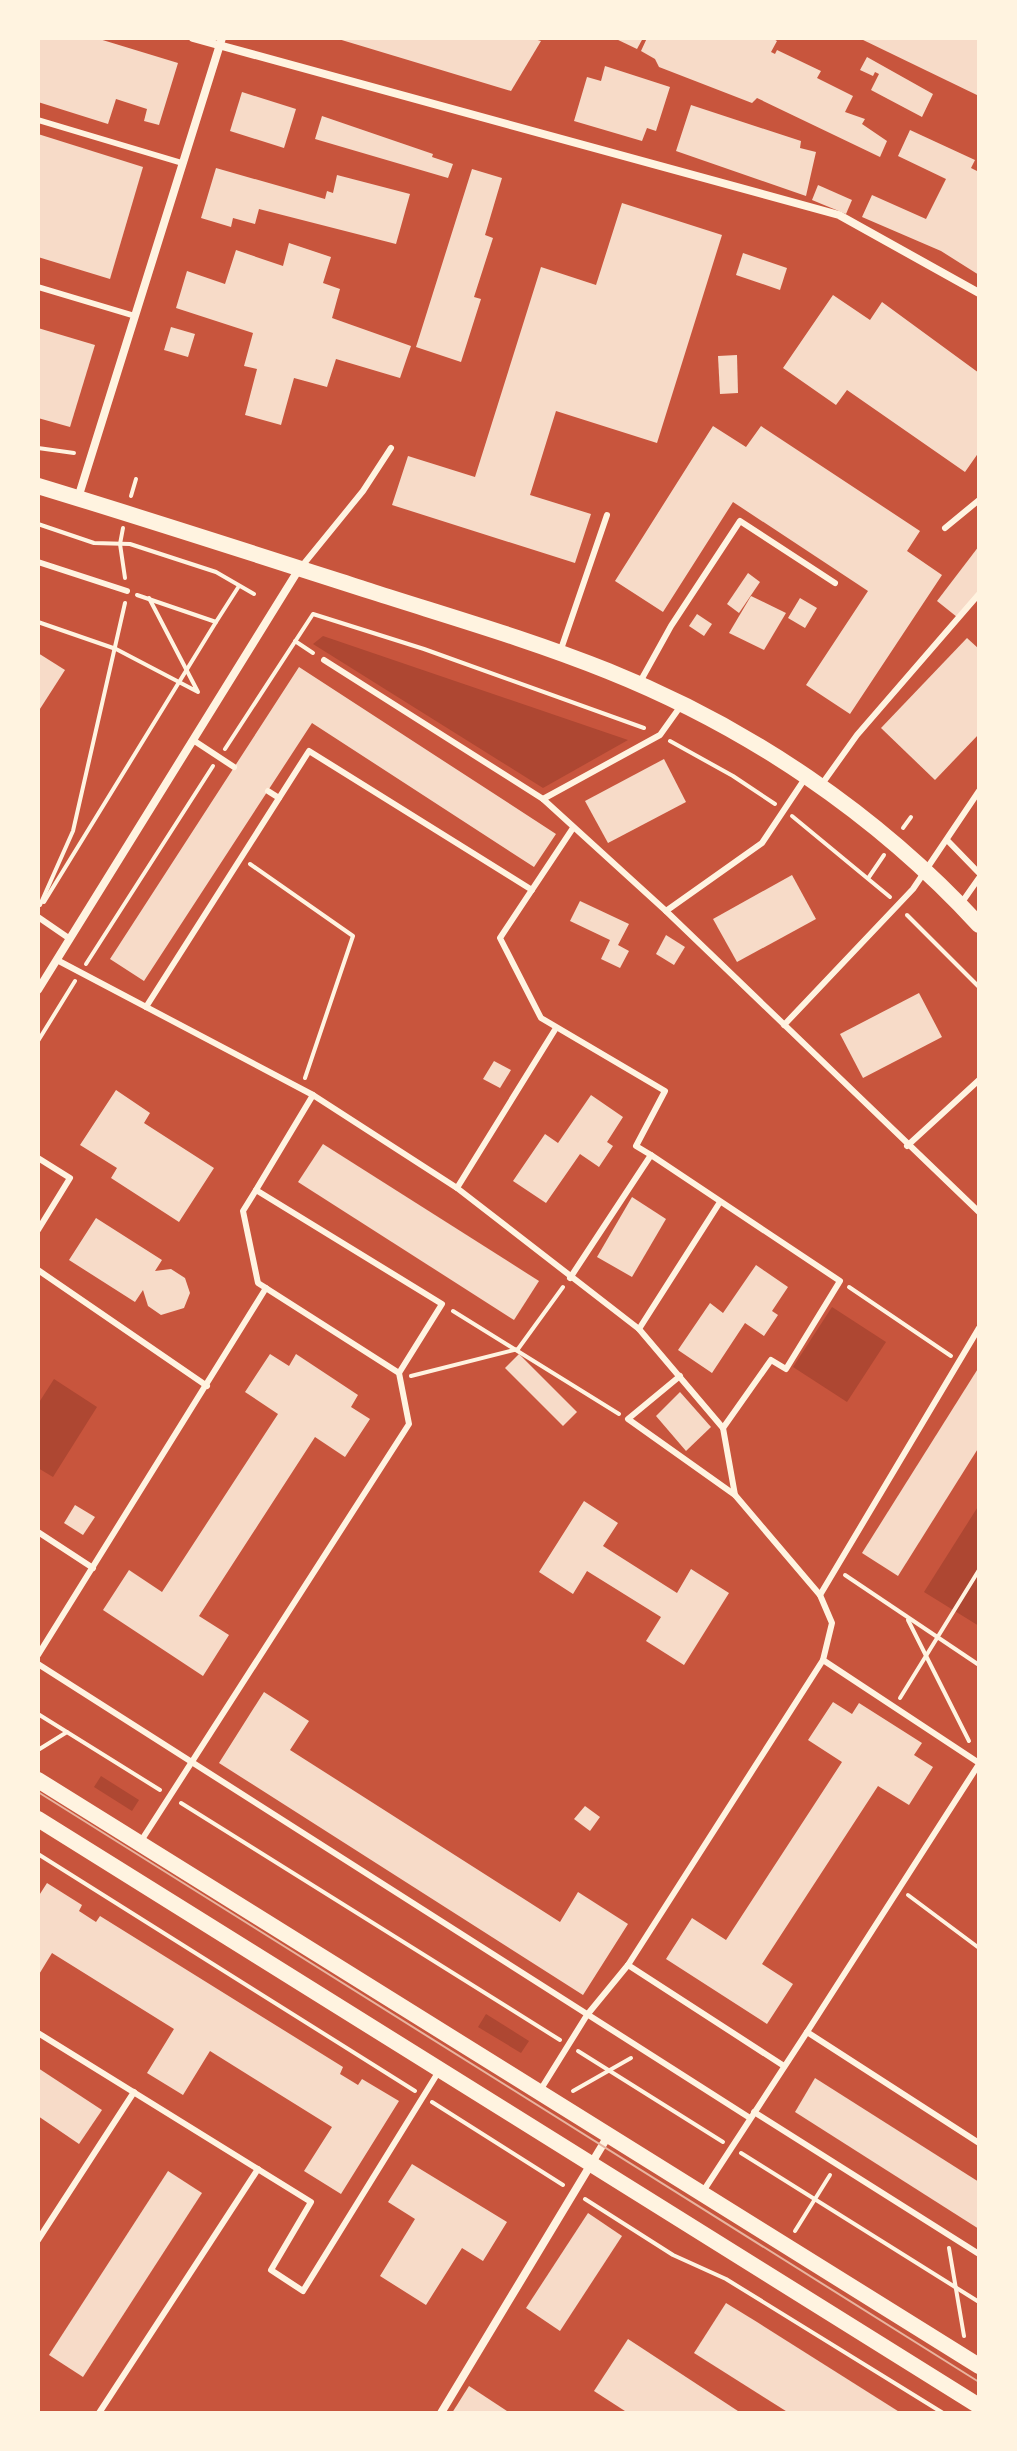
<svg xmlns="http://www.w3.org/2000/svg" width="1017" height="2451" font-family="Mulish,sans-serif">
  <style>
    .green { fill: #ae4732 }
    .building { fill: #f7dbc8 }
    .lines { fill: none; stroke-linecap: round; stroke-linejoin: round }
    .path { stroke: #fff3e0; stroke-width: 4 }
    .service { stroke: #fff3e0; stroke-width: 6 }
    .minor { stroke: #fff3e0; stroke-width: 8 }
    .secondary { stroke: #fff3e0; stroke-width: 16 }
    .tram { stroke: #e9b49f; stroke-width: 2 }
  </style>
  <rect width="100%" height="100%" fill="#c8553d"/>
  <g class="green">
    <polygon points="323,636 628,740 543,788 313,644"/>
    <polygon points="832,1307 886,1342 847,1402 793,1367"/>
    <polygon points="54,1379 97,1407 53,1477 38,1468 38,1404"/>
    <polygon points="979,1505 979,1626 924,1592"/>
    <polygon points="101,1776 139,1800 132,1811 94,1787"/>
    <polygon points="486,2014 529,2041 521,2053 478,2027"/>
  </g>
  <g class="building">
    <polygon points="38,38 96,38 178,63 159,125 144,121 147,109 116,99 108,124 38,102"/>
    <polygon points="335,38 531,38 541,41 511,91"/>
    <polygon points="614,38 643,38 637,49"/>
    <polygon points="647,38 772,38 777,41 771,52 775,54 777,50 821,71 817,78 853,96 845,112 865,119 862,124 887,141 880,157 757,98 752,103 659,67 655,59 641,51"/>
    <polygon points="859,38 979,38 979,96"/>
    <polygon points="867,57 933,94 922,117 871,90 879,74 875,72 873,76 860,70"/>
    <polygon points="605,66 670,87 656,131 647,128 642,141 574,121 587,77 601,81"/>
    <polygon points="242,92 296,109 284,148 230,131"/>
    <polygon points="691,105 801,141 800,148 816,152 806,196 676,151"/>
    <polygon points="322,116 433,154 432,157 453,164 448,178 315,139"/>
    <polygon points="910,130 975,160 971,168 979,172 979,275 941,251 862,217 872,195 926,219 946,179 898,156"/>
    <polygon points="38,134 143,167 110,279 38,257"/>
    <polygon points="216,168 325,199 327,191 333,193 337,175 410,194 396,244 259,209 255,224 233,218 231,227 201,218"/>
    <polygon points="472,169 502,178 485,235 493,238 474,297 481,299 461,362 416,347"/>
    <polygon points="818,185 852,200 846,214 812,200"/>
    <polygon points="622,203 722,235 657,443 556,411 530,495 591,514 575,563 392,505 408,456 475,477 541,267 596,285"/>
    <polygon points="289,243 331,257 323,283 340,289 332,318 411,346 400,378 336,359 327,387 294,378 281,425 245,415 257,369 244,366 253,333 176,308 187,271 225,284 236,250 283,266"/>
    <polygon points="743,253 787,268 780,290 736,275"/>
    <polygon points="833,295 870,320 882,302 979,373 979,452 965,472 847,390 836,405 783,368"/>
    <polygon points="171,327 195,334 188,357 164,350"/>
    <polygon points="38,328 95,345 70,427 38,418"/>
    <polygon points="737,355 738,393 720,394 718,356"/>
    <polygon points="713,426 746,447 761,426 920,531 907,551 942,575 850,714 806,685 868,591 733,502 663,612 615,581"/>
    <polygon points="979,546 979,591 957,617 937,601"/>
    <polygon points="748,573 760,582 739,613 727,604"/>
    <polygon points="751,596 786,613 764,650 729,633"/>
    <polygon points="800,598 817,608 805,628 788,618"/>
    <polygon points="697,614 712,624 704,636 689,626"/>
    <polygon points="967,638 979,649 979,734 935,780 881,728"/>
    <polygon points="38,653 65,670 38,712"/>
    <polygon points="299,667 556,834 534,867 312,723 144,981 110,959"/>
    <polygon points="664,759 686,802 608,843 585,801"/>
    <polygon points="792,875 816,919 737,962 713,919"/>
    <polygon points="580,901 629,924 618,945 629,951 620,968 601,959 610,940 570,921"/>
    <polygon points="666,935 685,947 674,965 656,954"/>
    <polygon points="919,993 942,1037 863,1078 840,1034"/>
    <polygon points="494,1061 511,1070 500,1088 483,1079"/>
    <polygon points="116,1090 150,1113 144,1123 214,1168 179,1222 111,1178 117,1168 80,1145"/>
    <polygon points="591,1095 623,1117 607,1142 613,1146 599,1167 580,1154 546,1203 513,1181 545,1134 558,1143"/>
    <polygon points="323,1144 539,1281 514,1320 298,1182"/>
    <polygon points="632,1197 666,1219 632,1277 597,1257"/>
    <polygon points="96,1218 162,1260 155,1271 171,1269 185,1278 190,1293 184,1308 161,1315 148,1306 143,1290 135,1302 69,1260"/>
    <polygon points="756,1265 788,1287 772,1311 778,1315 764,1336 745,1323 712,1373 678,1350 710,1303 723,1313"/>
    <polygon points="270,1354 289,1366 296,1354 358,1395 351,1407 370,1419 345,1457 315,1437 199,1616 229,1635 203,1676 103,1610 129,1570 162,1592 278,1414 245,1392"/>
    <polygon points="519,1354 577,1412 563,1426 505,1368"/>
    <polygon points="979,1367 979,1447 898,1576 862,1553"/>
    <polygon points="680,1392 711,1427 686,1451 656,1416"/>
    <polygon points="584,1501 618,1523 603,1546 677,1593 691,1569 729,1593 684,1665 646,1641 661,1617 587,1571 573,1594 539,1572"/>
    <polygon points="75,1505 95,1517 83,1535 64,1523"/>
    <polygon points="264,1692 309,1721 290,1750 560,1922 578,1892 628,1924 583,1995 219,1763"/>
    <polygon points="833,1702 852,1714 859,1703 922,1743 914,1755 933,1767 909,1805 878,1786 762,1964 793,1984 767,2024 666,1959 692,1918 726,1940 842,1762 808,1740"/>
    <polygon points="585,1806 600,1817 590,1831 574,1819"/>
    <polygon points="47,1883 82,1905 79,1911 96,1922 100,1916 343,2067 340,2074 358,2085 362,2079 399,2101 341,2194 304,2171 332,2127 210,2051 183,2095 147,2073 174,2029 52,1953 38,1976 38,1897"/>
    <polygon points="38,2068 102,2110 79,2144 38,2116"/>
    <polygon points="815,2078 979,2182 979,2229 795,2112"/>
    <polygon points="412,2164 507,2222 483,2261 462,2248 426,2305 380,2276 415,2219 388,2202"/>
    <polygon points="168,2171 202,2193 83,2377 49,2355"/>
    <polygon points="588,2213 622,2236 560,2331 526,2308"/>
    <polygon points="726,2303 757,2322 901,2413 789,2413 694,2353"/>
    <polygon points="628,2339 741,2413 628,2413 594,2391"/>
    <polygon points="469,2386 510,2413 452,2413"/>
  </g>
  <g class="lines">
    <g class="path">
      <polyline points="38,448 74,453"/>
      <polyline points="131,496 136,479"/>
      <polyline points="38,524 94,543 130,544 216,572 254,594"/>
      <polyline points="123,528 120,544 125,578"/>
      <polyline points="137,595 216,622 239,586"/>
      <polyline points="38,622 116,649 198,692 149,598"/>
      <polyline points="295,641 313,653"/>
      <polyline points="670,741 733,776 775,804"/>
      <polyline points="225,749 313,614 424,649 644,728"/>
      <polyline points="792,816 890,897"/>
      <polyline points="903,828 911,817"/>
      <polyline points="250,864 353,936 305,1078"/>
      <polyline points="869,877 884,855"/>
      <polyline points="44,902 216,622"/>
      <polyline points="40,905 73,831 125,603"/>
      <polyline points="907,915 979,987"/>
      <polyline points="86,964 213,766"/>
      <polyline points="38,1041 75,981"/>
      <polyline points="849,1287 951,1356"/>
      <polyline points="453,1311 619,1414"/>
      <polyline points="411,1376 518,1349 563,1287"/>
      <polyline points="845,1575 979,1665"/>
      <polyline points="908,1620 969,1741"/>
      <polyline points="900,1698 979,1570"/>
      <polyline points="38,1714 160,1790"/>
      <polyline points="38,1750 67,1732"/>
      <polyline points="181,1803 560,2040"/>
      <polyline points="38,1854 415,2091"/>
      <polyline points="908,1895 979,1948"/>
      <polyline points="578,2051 723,2142"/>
      <polyline points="573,2091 631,2058"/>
      <polyline points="432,2102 563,2185"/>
      <polyline points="741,2153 979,2302"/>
      <polyline points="585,2199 673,2255 726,2279 943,2413"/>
      <polyline points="795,2231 830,2175"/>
      <polyline points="949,2248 964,2336"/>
    </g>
    <g class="service">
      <polyline points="38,120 182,163"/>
      <polyline points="38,287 135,316"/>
      <polyline points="945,528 979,500"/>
      <polyline points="38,562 127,591"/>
      <polyline points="302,566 363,491 391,448"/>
      <polyline points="560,652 607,515"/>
      <polyline points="324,660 543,799 666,911 979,1212"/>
      <polyline points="640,682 671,626 740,521 835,583"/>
      <polyline points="193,740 234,767"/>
      <polyline points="822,784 857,735 979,594"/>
      <polyline points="268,791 279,798"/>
      <polyline points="543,799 660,735 680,707"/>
      <polyline points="573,828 500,938 541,1018 665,1091 636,1146 651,1155"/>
      <polyline points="947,840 979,873"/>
      <polyline points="960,905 979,878"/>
      <polyline points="666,911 762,843 806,777"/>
      <polyline points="38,917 70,939"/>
      <polyline points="57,960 313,1095 457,1188 639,1329 723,1428 735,1495 820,1595 832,1623 823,1660 979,1763"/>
      <polyline points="146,1007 309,751 532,890"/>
      <polyline points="784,1025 913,889 979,791"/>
      <polyline points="313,1095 256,1190 442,1304 399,1373"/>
      <polyline points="907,1146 979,1080"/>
      <polyline points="38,1158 70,1178 38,1230"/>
      <polyline points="457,1188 556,1028"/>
      <polyline points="38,1270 207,1386"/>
      <polyline points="570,1278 651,1155 840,1281 786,1369 771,1360 723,1428"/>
      <polyline points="639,1329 720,1202"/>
      <polyline points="680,1376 628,1419 735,1495"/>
      <polyline points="38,1532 93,1568"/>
      <polyline points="820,1595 979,1328"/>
      <polyline points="38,1655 266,1288"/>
      <polyline points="38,1664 750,2118"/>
      <polyline points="141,1841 409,1424 399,1373 258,1283 243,1211 256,1190"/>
      <polyline points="628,1965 784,2066"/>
      <polyline points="807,2032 979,1764"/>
      <polyline points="38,2033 311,2202 271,2270 303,2291 439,2071"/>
      <polyline points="541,2089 587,2015 628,1965 823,1660"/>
      <polyline points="754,2112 979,2254"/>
      <polyline points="702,2193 807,2032 979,2143"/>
      <polyline points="38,2240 134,2092"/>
      <polyline points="99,2413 258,2169"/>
    </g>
    <g class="minor">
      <polyline points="193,38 839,215 979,293"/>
      <polyline points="78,498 222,38"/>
      <polyline points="38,990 299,569"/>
      <polyline points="441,2413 608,2136"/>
    </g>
    <g class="secondary">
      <path d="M38,486C150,520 261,556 373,592C451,617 531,640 608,671C748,727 877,814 979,925"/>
      <polyline points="38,1780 979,2366"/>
      <polyline points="38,1819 979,2406"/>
    </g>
    <polyline class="tram" points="38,1792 979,2382"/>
  </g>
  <rect width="1017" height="2451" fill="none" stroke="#fff3e0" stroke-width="80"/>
</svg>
